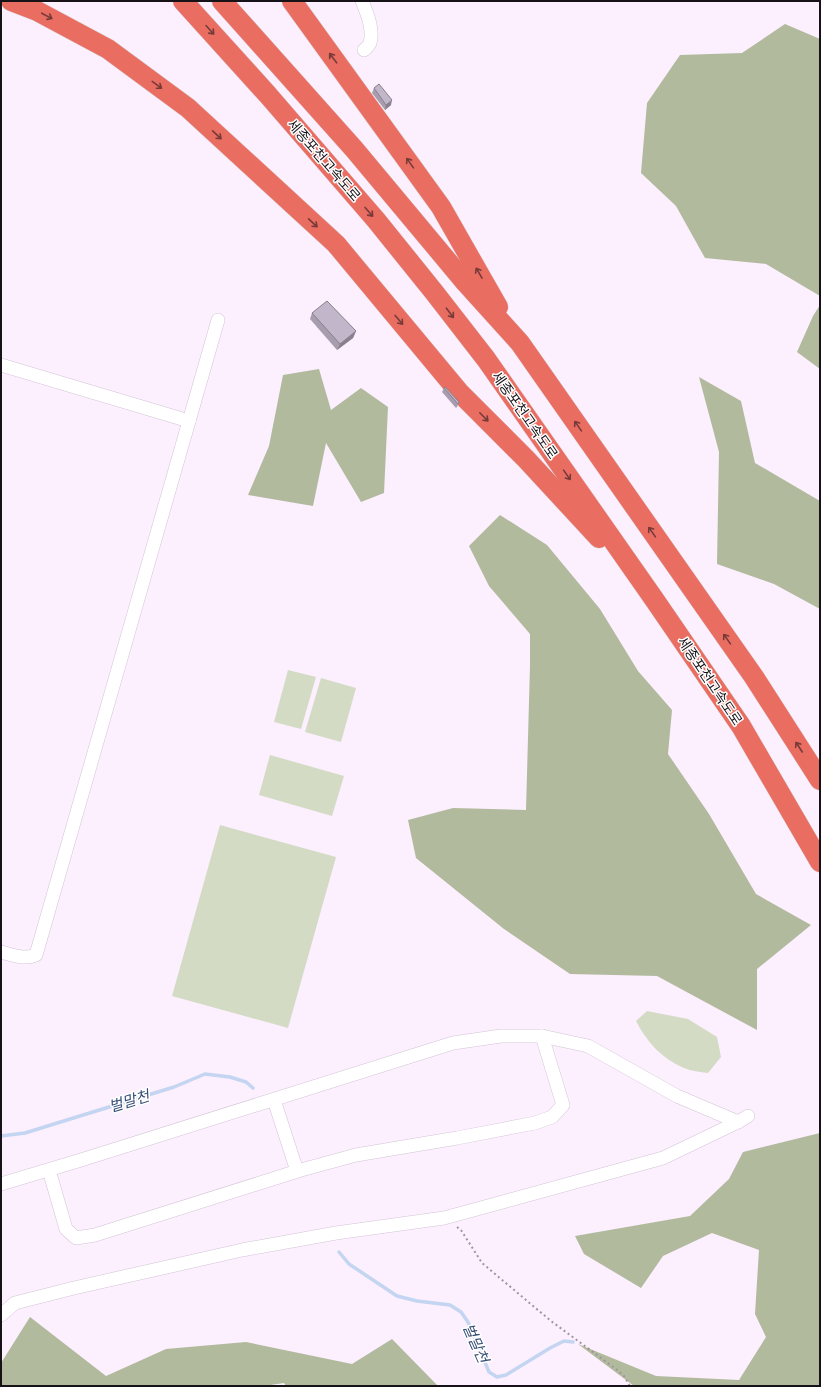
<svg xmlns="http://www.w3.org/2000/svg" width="821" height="1387" font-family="'Space Grotesk','Noto Sans KR',sans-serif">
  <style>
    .green { fill: #d4dbc5 }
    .forest { fill: #b1ba9d }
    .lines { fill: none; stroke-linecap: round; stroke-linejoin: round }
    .stream { stroke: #c3d5f0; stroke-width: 3.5 }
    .minor-casing { stroke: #d3c4d6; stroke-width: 14 }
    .highway-casing { stroke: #dad9da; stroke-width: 21 }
    .path { stroke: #9f95a0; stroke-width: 2; stroke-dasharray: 2 3; stroke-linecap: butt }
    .minor { stroke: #fff; stroke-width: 13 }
    .highway { stroke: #ea6d62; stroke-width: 20 }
    .wall { fill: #a79dae }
    .shaded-wall { fill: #88808d }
    .building { fill: #c2b7ca; stroke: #88808d }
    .oneway { stroke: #763b39 }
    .labels { text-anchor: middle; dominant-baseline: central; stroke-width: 3; stroke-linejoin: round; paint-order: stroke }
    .street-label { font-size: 14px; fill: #171218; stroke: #fff }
    .water-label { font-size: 15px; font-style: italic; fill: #364f76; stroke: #fff }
  </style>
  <rect width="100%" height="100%" fill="#fceffe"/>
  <g class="green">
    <polygon points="288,670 316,677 301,729 274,722"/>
    <polygon points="321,678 356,688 341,742 305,732"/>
    <polygon points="270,755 344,776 332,816 259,795"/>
    <polygon points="220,825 336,857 288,1028 172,996"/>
    <path d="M647,1011L688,1019L717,1037L721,1057L708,1073C700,1072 691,1071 684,1068C661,1058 647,1042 636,1021Z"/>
  </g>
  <g class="forest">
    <polygon points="785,24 820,39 820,296 766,264 705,258 676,206 641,173 647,103 680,55 742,53"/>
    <polygon points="820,305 820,369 797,352 813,316"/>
    <polygon points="319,369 331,410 361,388 388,407 384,493 361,502 326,443 313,506 248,495 269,446 283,375"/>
    <polygon points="699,377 741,401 755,463 820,501 820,609 774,584 717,564 719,452"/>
    <polygon points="500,515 547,545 600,609 638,671 672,710 668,754 709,814 756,894 811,925 757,969 757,1030 657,976 570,974 504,929 416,858 408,820 453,808 526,810 530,666 530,634 489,586 469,546"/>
    <polygon points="820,1133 820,1386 634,1386 578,1344 656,1376 739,1380 766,1337 755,1314 759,1250 712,1233 663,1256 641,1288 584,1254 575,1236 690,1216 729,1179 743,1152"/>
    <polygon points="30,1317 106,1376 166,1349 246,1342 352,1364 392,1339 438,1386 286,1386 284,1383 264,1386 1,1386 1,1363"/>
  </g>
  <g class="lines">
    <g class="stream">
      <polyline points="1,1136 25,1133 54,1124 174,1087 205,1074 230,1077 246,1082 253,1088"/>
      <polyline points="339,1252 349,1264 397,1296 417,1301 450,1305 461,1312 468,1322 489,1372 497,1377 506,1375 550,1348 564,1341 573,1342"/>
    </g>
    <g class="minor-casing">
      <g id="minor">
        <path d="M362,1C367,13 374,30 370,43C369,46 366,48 364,50"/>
        <polyline points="1,365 189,421"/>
        <path d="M1,952C13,955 24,960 36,955L218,320"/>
        <polyline points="274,1100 297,1171"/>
        <polyline points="49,1170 66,1229 76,1238 95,1235 301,1170 356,1155 457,1138 535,1123 552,1117 563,1105 542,1036"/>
        <polyline points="1,1184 81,1160 453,1043 501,1036 542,1036 588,1046 677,1096 738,1122"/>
        <polyline points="1,1315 15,1303 74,1288 242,1250 336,1233 444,1218 663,1158 738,1122 748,1116"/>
      </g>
    </g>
    <g class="highway-casing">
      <g id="highway">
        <polyline points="11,1 37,11 108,49 188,108 336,244 459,392 526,459 599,538"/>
        <polyline points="183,1 268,95 376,220 434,292 486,359 654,599 741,726 820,862"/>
        <polyline points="222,1 354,149 465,282 520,343 754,677 820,780"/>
        <polyline points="292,1 441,207 498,307"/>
      </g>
    </g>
    <polyline class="path" points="457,1227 461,1230 482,1263 551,1321 616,1369 624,1376 630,1386"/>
    <use href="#minor" class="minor"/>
    <use href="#highway" class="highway"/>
  </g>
  <g class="wall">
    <polygon points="374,88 391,105 385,110 372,93"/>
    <polygon points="312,313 356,331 353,338 337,350 310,319"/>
    <polygon points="444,388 459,402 457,407 456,408 442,392"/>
  </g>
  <g class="shaded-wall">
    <polygon points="392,100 391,105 385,110 386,105"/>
    <polygon points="356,331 353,338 337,350 340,344"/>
  </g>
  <g class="building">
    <polygon points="379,84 392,100 386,105 374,88"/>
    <polygon points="327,301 356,331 340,344 312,313"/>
    <polygon points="445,387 459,402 458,404 444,388"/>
  </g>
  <defs><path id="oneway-shaft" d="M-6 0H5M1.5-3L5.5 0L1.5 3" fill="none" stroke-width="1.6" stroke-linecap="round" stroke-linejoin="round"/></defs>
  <g class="oneway">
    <use href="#oneway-shaft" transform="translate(47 16) rotate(28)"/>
    <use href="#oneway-shaft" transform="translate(210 30) rotate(48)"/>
    <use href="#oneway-shaft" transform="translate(333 58) rotate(-127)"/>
    <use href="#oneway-shaft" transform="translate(157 85) rotate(36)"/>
    <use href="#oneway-shaft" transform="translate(217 135) rotate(43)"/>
    <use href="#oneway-shaft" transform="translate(410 163) rotate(-125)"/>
    <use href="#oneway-shaft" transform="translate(369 212) rotate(49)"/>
    <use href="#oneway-shaft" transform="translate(313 223) rotate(43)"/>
    <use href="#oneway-shaft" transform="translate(479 273) rotate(-120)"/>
    <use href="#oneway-shaft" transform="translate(450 313) rotate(53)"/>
    <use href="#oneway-shaft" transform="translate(399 320) rotate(50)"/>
    <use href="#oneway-shaft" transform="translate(484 417) rotate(45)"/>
    <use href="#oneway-shaft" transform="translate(578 426) rotate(-125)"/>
    <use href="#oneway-shaft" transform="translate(567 475) rotate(55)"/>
    <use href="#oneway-shaft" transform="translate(652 532) rotate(-125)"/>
    <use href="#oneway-shaft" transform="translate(727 639) rotate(-125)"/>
    <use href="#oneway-shaft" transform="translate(799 747) rotate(-123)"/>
  </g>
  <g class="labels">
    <g class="street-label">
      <text transform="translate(324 160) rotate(49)">세종포천고속도로</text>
      <text transform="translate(525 415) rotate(55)">세종포천고속도로</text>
      <text transform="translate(710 681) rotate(56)">세종포천고속도로</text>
    </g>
    <g class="water-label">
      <text transform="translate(129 1101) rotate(-17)">벌말천</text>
      <text transform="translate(476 1343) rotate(66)">벌말천</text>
    </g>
  </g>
  <rect width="821" height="1387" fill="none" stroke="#171218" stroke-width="4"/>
</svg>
